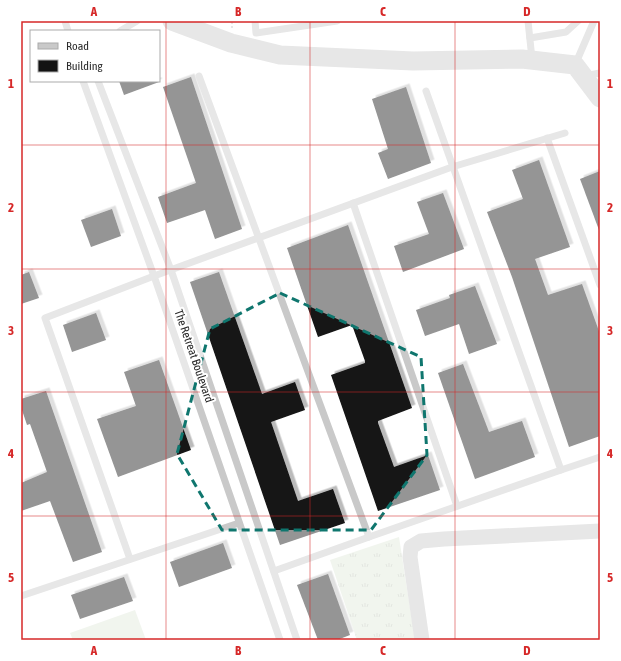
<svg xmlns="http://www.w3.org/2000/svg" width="621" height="661" font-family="'Asap Condensed',sans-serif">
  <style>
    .grass { fill: url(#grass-tufts) }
    .pitch { fill: #e0e8da }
    .building { fill: #131313; filter: url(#shadow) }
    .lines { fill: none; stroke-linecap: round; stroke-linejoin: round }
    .path { stroke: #c9c9c9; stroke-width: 2; stroke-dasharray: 2 2; stroke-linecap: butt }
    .service { stroke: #c9c9c9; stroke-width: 7 }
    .minor { stroke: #c9c9c9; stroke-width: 15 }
    .tertiary { stroke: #c9c9c9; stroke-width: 19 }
    .marked { fill: none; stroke: #0f766e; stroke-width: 3; stroke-dasharray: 8 5; stroke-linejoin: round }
    .grid { fill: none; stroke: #d62828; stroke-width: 1; stroke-opacity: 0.55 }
    .labels { text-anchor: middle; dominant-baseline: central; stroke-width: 4; stroke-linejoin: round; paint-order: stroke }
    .street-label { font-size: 12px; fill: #2c2c2c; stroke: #fff }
    .neatline { fill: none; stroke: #d62828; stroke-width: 1.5 }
    .grid-label { font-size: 13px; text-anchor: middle; font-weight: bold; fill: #d62828 }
  </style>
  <defs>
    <pattern id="grass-tufts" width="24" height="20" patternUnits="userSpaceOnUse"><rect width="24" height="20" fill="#e0e8da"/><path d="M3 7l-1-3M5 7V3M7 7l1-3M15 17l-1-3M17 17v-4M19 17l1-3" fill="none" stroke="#c0c7bb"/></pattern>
    <filter id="shadow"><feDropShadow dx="3.5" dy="-3.5" stdDeviation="0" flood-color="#0004"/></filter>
  </defs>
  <rect width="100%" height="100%" fill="#fff"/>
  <polygon class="grass" points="399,537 415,640 357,640 330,560"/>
  <polygon class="pitch" points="135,610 146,640 73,640 70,633"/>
  <g class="building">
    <polygon points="191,77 242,229 215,239 205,210 167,223 158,197 196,183 163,87"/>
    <polygon points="119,81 158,81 159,82 124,95"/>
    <polygon points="406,87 431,163 388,179 378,153 388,149 372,99"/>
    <polygon points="539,160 570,247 535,259 548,295 582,284 600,334 600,436 569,447 512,277 487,212 523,199 512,170"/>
    <polygon points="600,171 600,230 599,230 580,179"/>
    <polygon points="443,193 464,249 403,272 394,246 429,234 417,202"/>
    <polygon points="112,209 121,236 91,247 81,220"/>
    <polygon points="348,225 412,408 378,421 378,423 394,467 428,455 440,490 378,511 331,375 365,363 365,361 352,325 318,337 287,248"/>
    <polygon points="29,272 39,298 21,304 21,275"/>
    <polygon points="219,272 262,394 295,382 305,410 271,422 298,501 333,489 345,523 280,545 190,282"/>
    <polygon points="475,286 497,344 469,354 459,324 425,336 416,310 450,298 449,295"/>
    <polygon points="96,313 106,340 72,352 63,325"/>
    <polygon points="159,360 191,450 118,477 97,419 136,406 124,372"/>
    <polygon points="463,364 489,432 522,421 535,457 475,479 438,373"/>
    <polygon points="46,391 102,552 73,562 50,501 21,511 21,483 47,472 30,424 27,425 21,407 21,399"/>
    <polygon points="223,543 232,568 179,587 170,562"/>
    <polygon points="328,574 350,635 337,640 318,640 297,585"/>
    <polygon points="124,577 133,601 80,619 71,595"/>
  </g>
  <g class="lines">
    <polyline class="path" points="232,28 232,21"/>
    <g class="service">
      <polyline points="65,21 68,31"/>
      <polyline points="255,21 256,33 337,21"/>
      <polyline points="528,21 532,59"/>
      <polyline points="120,31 137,21"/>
      <polyline points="530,38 566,32 578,21"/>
      <polyline points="575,65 594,21"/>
      <polyline points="199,76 369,537 561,470 426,91"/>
      <polyline points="584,76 600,73"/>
      <polyline points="83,81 154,276 280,640"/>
      <polyline points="98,81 171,270 297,640"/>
      <polyline points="547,138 600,285"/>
      <polyline points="353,203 457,506"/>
      <polyline points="561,470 600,457"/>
      <polyline points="130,559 45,318 154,276 452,167 565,133"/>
      <polyline points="274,571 369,537"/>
      <polyline points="21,596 239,523"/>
    </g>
    <polyline class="minor" points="422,640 410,557 411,547 421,541 444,539 600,531"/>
    <polyline class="tertiary" points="172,21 231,43 280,55 413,61 522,59 575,65 600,98"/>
  </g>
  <path d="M0 0H621V661H0ZM280,293L421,357L427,455L371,530H222L177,454L210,329Z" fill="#fff" fill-opacity=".55" fill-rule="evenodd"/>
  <path class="marked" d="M280,293L421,357L427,455L371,530H222L177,454L210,329Z"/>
  <path class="grid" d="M166,21V640M310,21V640M455,21V640M21,145H600M21,269H600M21,392H600M21,516H600"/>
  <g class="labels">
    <g class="street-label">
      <text transform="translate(194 356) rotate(71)">The Retreat Boulevard</text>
    </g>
  </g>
  <rect width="621" height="661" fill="none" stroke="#ffffff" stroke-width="44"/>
  <rect x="30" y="30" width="130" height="52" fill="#ffffff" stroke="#ababab"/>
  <rect x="38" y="43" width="20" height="6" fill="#c9c9c9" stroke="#ababab"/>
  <text x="66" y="50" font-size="12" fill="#2c2c2c">Road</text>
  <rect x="38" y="60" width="20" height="12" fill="#131313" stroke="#ababab"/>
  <text x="66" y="70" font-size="12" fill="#2c2c2c">Building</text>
  <rect x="22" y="22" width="577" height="617" class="neatline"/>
  <g class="grid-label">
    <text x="94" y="16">A</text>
    <text x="238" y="16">B</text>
    <text x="383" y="16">C</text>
    <text x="527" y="16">D</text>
    <text x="11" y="88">1</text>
    <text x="610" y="88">1</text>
    <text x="11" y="212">2</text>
    <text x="610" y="212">2</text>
    <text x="11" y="335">3</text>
    <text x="610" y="335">3</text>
    <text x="11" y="458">4</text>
    <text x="610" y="458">4</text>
    <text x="11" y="582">5</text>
    <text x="610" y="582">5</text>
    <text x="94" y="655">A</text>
    <text x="238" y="655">B</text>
    <text x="383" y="655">C</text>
    <text x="527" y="655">D</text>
  </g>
</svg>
